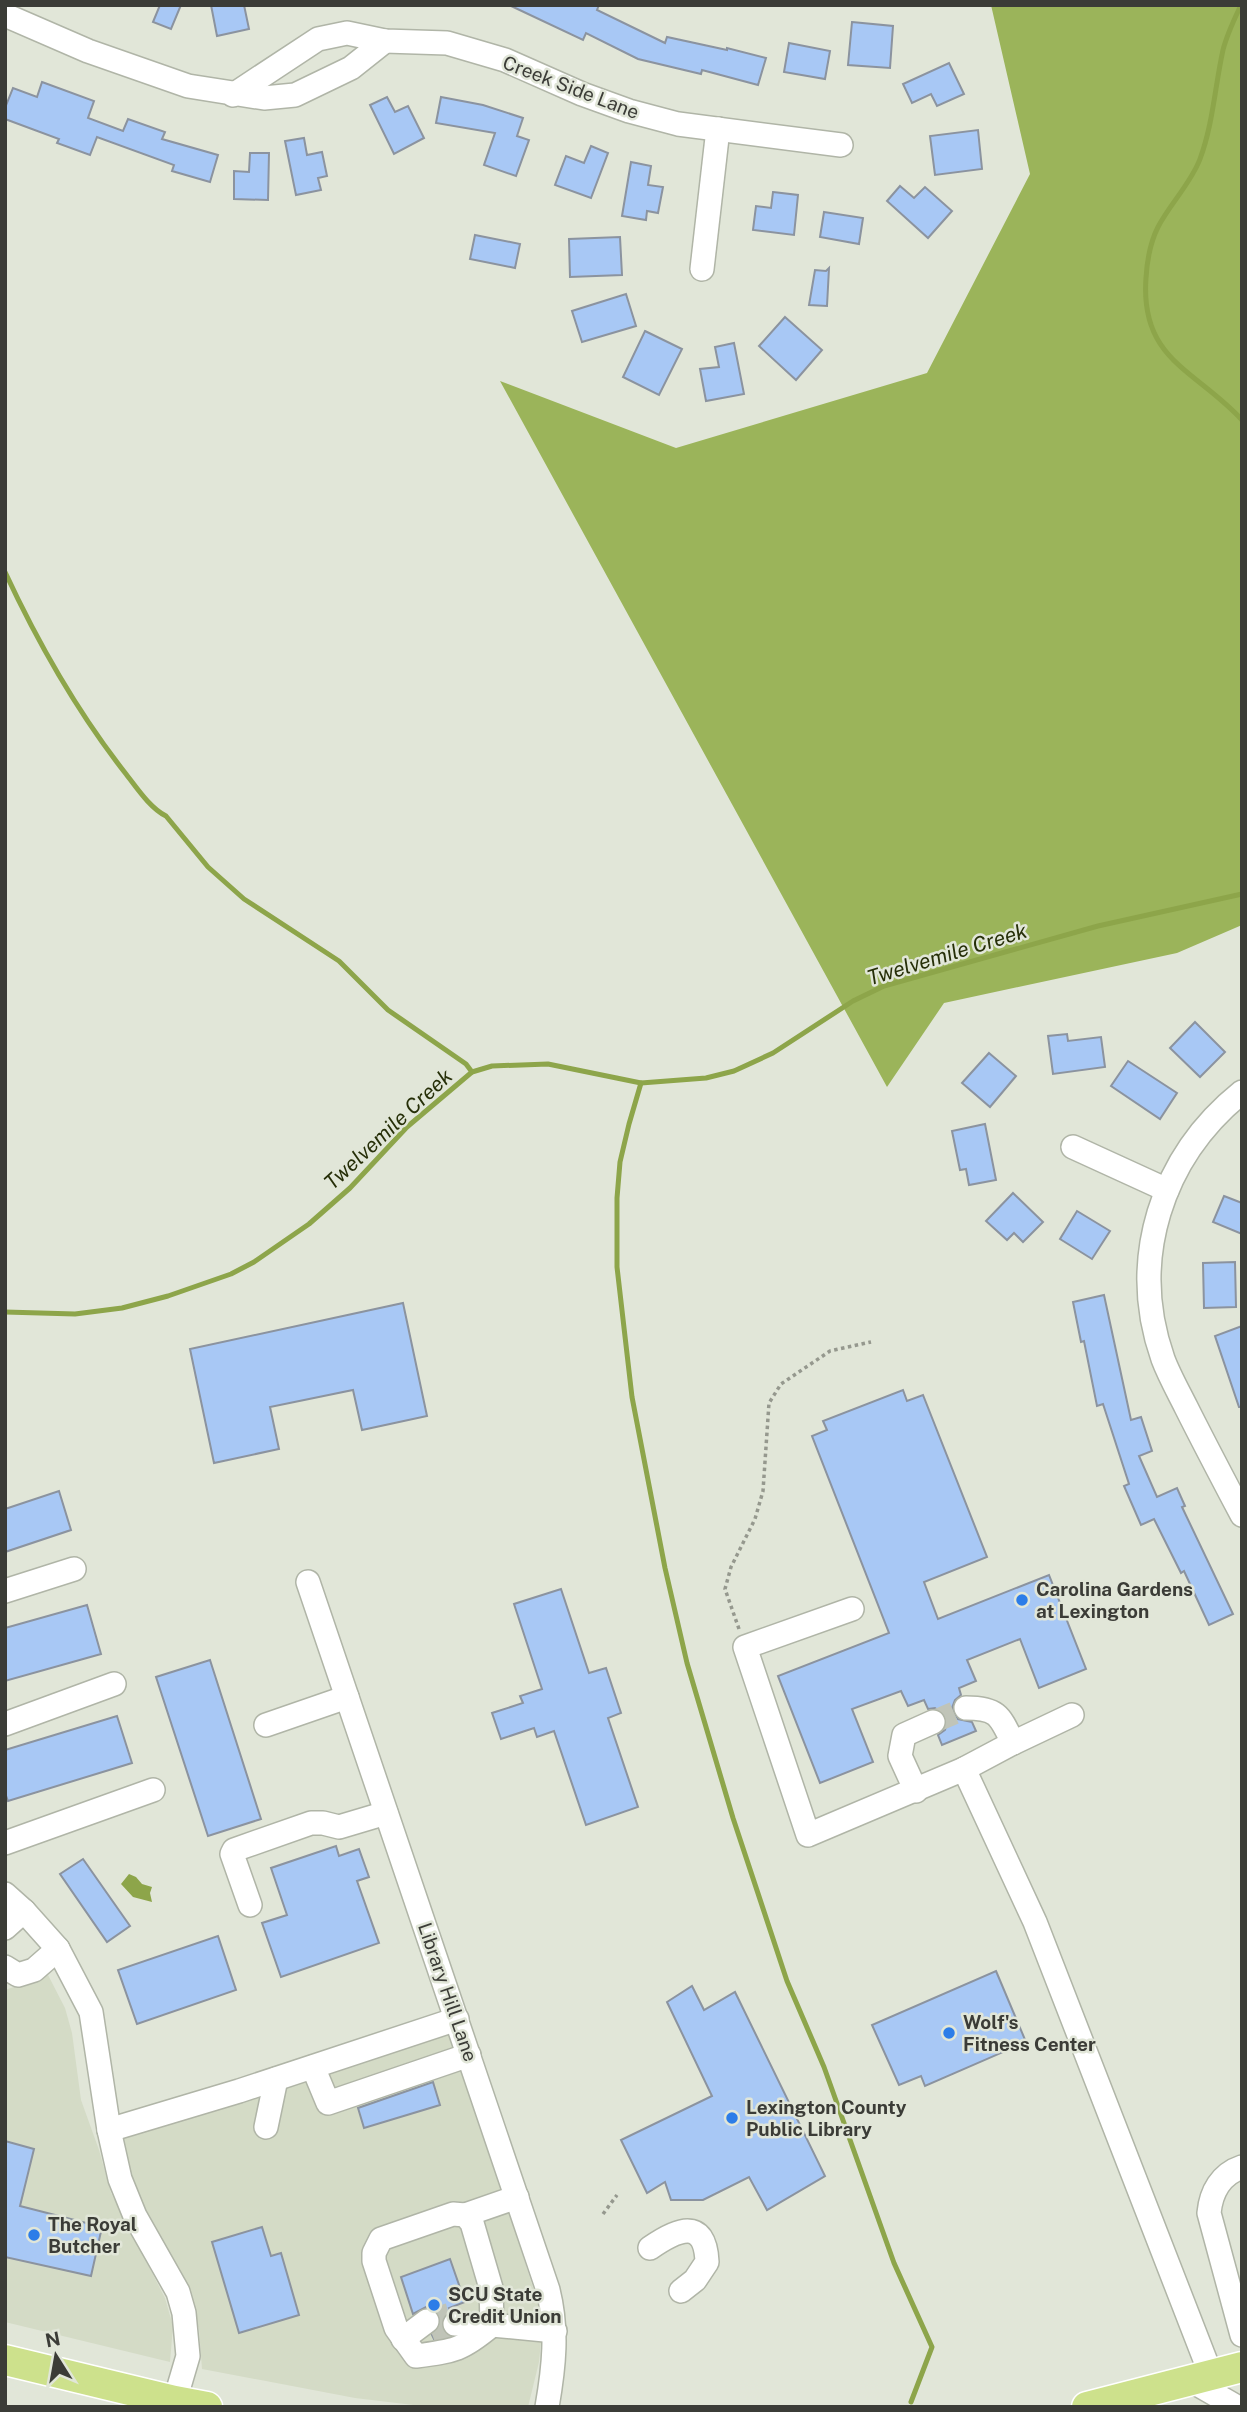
<svg xmlns="http://www.w3.org/2000/svg" width="1247" height="2412" font-family="'Public Sans',sans-serif">
  <style>
    .built { fill: #d4dbc6 }
    .forest { fill: #9bb45a }
    .water { fill: #8da54a }
    .lines { fill: none; stroke-linecap: round; stroke-linejoin: round }
    .stream { stroke: #8da54a; stroke-width: 5 }
    .building { fill: #a8c8f5; stroke: #8b939f; stroke-width: 2 }
    .minor-tunnel { stroke: #c0c4b8; stroke-width: 23; stroke-dasharray: 23 11; stroke-linecap: butt }
    .minor-casing { stroke: #b0b5a7; stroke-width: 26 }
    .major-casing { stroke: #fff; stroke-width: 33 }
    .path { stroke: #95988e; stroke-width: 3.5; stroke-dasharray: 3.5 3.5; stroke-linecap: butt }
    .minor { stroke: #fff; stroke-width: 23 }
    .major { stroke: #cde18c; stroke-width: 30 }
    .poi-dot { fill: #2c7de8; stroke: #e1e6d8; stroke-width: 2.5 }
    .labels { text-anchor: middle; dominant-baseline: central; stroke-width: 5; stroke-linejoin: round; paint-order: stroke }
    .street-label { font-size: 19px; fill: #3b3c37; stroke: #e1e6d8 }
    .poi-label { font-size: 19px; font-weight: bold; fill: #3b3c37; stroke: #e1e6d8; text-anchor: start }
    .water-label { font-size: 21px; font-style: italic; fill: #262f08; stroke: #e1e6d8 }
  </style>
  <rect width="100%" height="100%" fill="#e1e6d8"/>
  <g class="built">
    <polygon points="48,1975 65,2008 72,2033 81,2100 99,2150 111,2193 165,2298 173,2326 170,2362 5,2322 5,1990"/>
    <polygon points="451,2031 538,2303 541,2341 539,2362 528,2407 430,2407 355,2398 202,2369 199,2329 189,2301 132,2186 122,2139"/>
  </g>
  <polygon class="forest" points="991,5 1242,5 1242,925 1177,953 944,1003 887,1087 500,381 676,448 927,373 1030,174"/>
  <polygon class="water" points="129,1874 136,1877 142,1884 152,1887 150,1893 152,1902 133,1897 121,1884"/>
  <g class="lines">
    <g class="stream">
      <path d="M1241,5C1234,20 1227,34 1223,50C1215,86 1213,124 1200,159C1191,183 1170,204 1158,227C1150,243 1147,261 1146,278C1140,360 1196,370 1242,420"/>
      <path d="M5,572C38,643 78,713 126,774C137,788 150,808 166,816L208,867L244,899L339,961L388,1010L466,1064L472,1072"/>
      <polyline points="641,1083 629,1124 620,1162 617,1198 617,1267 632,1397 665,1568 687,1663 733,1818 787,1981 824,2067 894,2263 932,2347 911,2402"/>
      <polyline points="5,1312 75,1314 122,1308 168,1296 231,1274 254,1262 309,1224 350,1188 407,1127 472,1072 492,1066 548,1064 641,1083 706,1078 734,1071 773,1053 853,1001 884,986 1098,926 1242,894"/>
    </g>
  </g>
  <g class="building">
    <polygon points="160,5 181,5 171,29 153,22"/>
    <polygon points="211,5 244,5 249,29 217,36"/>
    <polygon points="509,5 599,5 597,10 665,43 667,37 727,50 727,48 766,58 758,85 702,70 701,74 638,59 586,33 583,40"/>
    <polygon points="852,22 893,26 890,68 848,65"/>
    <polygon points="789,43 830,51 825,79 784,72"/>
    <polygon points="949,63 964,94 937,106 931,94 912,103 903,84"/>
    <polygon points="42,82 94,101 88,118 123,131 128,119 165,132 162,139 218,155 210,182 172,171 174,165 97,137 90,155 57,143 59,139 5,119 5,108 13,88 37,97"/>
    <polygon points="387,97 395,112 408,106 424,138 394,154 370,105"/>
    <polygon points="441,97 483,105 523,118 517,136 529,140 516,176 484,165 495,133 436,123"/>
    <polygon points="978,130 982,169 935,175 930,136"/>
    <polygon points="304,138 307,155 322,152 327,176 318,178 321,190 296,195 285,141"/>
    <polygon points="591,146 608,153 591,198 555,185 566,156 584,163"/>
    <polygon points="250,153 269,153 268,200 234,199 234,171 249,172"/>
    <polygon points="631,162 651,166 648,185 663,187 658,213 647,211 646,220 622,216"/>
    <polygon points="900,186 914,198 925,187 952,211 928,238 887,201"/>
    <polygon points="773,192 798,195 794,235 753,230 756,206 771,208"/>
    <polygon points="824,212 863,218 859,244 820,237"/>
    <polygon points="475,235 520,244 515,268 470,259"/>
    <polygon points="620,237 622,275 570,277 569,239"/>
    <polygon points="829,268 827,306 809,305 815,270 826,271"/>
    <polygon points="626,294 636,326 582,342 572,311"/>
    <polygon points="785,317 822,350 796,380 759,346"/>
    <polygon points="645,331 682,349 659,395 623,377"/>
    <polygon points="734,343 744,394 706,401 700,369 719,367 715,347"/>
    <polygon points="1195,1022 1225,1052 1200,1077 1170,1048"/>
    <polygon points="1067,1034 1068,1041 1101,1037 1105,1067 1053,1074 1048,1036"/>
    <polygon points="989,1053 1016,1076 990,1107 962,1083"/>
    <polygon points="1128,1061 1177,1093 1160,1119 1111,1086"/>
    <polygon points="985,1124 996,1180 969,1185 966,1169 960,1170 952,1131"/>
    <polygon points="1013,1193 1043,1222 1023,1242 1014,1233 1007,1240 986,1221"/>
    <polygon points="1224,1196 1242,1203 1242,1234 1213,1222"/>
    <polygon points="1077,1211 1110,1231 1092,1259 1060,1239"/>
    <polygon points="1235,1262 1236,1307 1204,1308 1203,1263"/>
    <polygon points="1104,1295 1131,1420 1141,1417 1152,1451 1139,1456 1157,1497 1177,1488 1185,1506 1182,1507 1233,1614 1209,1625 1184,1571 1181,1573 1154,1519 1141,1525 1124,1486 1129,1484 1103,1404 1097,1406 1084,1341 1081,1342 1073,1302"/>
    <polygon points="403,1303 427,1416 362,1430 353,1390 270,1407 279,1449 214,1463 190,1349"/>
    <polygon points="1242,1326 1242,1407 1239,1407 1215,1336"/>
    <polygon points="903,1390 907,1401 923,1395 987,1557 924,1582 938,1619 1049,1575 1086,1669 1039,1688 1020,1639 967,1660 976,1681 959,1688 961,1695 955,1700 952,1708 958,1719 972,1722 976,1731 942,1745 938,1735 945,1730 947,1723 945,1716 935,1708 928,1709 924,1700 908,1706 901,1691 852,1709 873,1762 820,1783 778,1676 889,1633 812,1436 827,1430 823,1421"/>
    <polygon points="59,1491 71,1530 5,1552 5,1509"/>
    <polygon points="561,1589 589,1673 606,1668 621,1713 608,1718 638,1807 586,1825 554,1731 537,1737 534,1728 501,1739 492,1713 523,1703 520,1696 542,1689 514,1604"/>
    <polygon points="87,1605 101,1654 5,1681 5,1628"/>
    <polygon points="210,1660 261,1819 208,1836 156,1677"/>
    <polygon points="117,1716 132,1763 8,1801 5,1793 5,1750"/>
    <polygon points="336,1846 339,1856 359,1849 369,1877 357,1881 379,1943 281,1977 262,1923 287,1915 271,1868"/>
    <polygon points="83,1859 130,1926 107,1942 60,1874"/>
    <polygon points="218,1936 236,1990 137,2024 118,1970"/>
    <polygon points="996,1971 1026,2042 925,2086 921,2076 899,2085 872,2025"/>
    <polygon points="692,1986 704,2010 735,1992 825,2176 767,2210 749,2177 703,2200 671,2200 665,2182 647,2193 621,2140 712,2096 667,2002"/>
    <polygon points="433,2082 440,2105 364,2128 358,2108"/>
    <polygon points="5,2141 34,2149 20,2206 102,2227 91,2276 5,2257"/>
    <polygon points="262,2227 271,2256 281,2253 299,2315 239,2333 212,2242"/>
    <polygon points="450,2259 465,2302 449,2308 450,2311 443,2317 442,2330 448,2336 434,2339 432,2335 440,2326 439,2313 433,2308 426,2307 413,2314 401,2277"/>
  </g>
  <g class="lines">
    <g class="minor-tunnel">
      <polyline points="933,1722 966,1708"/>
      <polyline points="427,2321 451,2314"/>
      <polyline points="435,2342 458,2333"/>
    </g>
    <g class="minor-casing">
      <g id="minor">
        <polyline points="5,15 88,51 188,86 264,98 295,95 351,68 385,41"/>
        <polyline points="233,95 318,39 347,33 385,41 447,43 505,60 582,94 629,111 678,124 841,145"/>
        <polyline points="702,269 718,129"/>
        <path d="M1242,1092C1161,1157 1128,1260 1163,1359C1169,1375 1178,1391 1186,1407C1204,1443 1223,1479 1242,1515"/>
        <polyline points="1073,1147 1167,1190"/>
        <path d="M308,1582L548,2290C558,2330 554,2367 547,2407"/>
        <polyline points="5,1591 74,1569"/>
        <polyline points="852,1609 745,1647 808,1835 964,1769 1013,1743"/>
        <path d="M966,1708C998,1708 1000,1716 1013,1743L1072,1715"/>
        <polyline points="5,1724 114,1684"/>
        <polyline points="266,1725 347,1697"/>
        <polyline points="964,1769 1035,1922 1211,2375"/>
        <polyline points="916,1791 900,1756 904,1735 933,1722"/>
        <polyline points="5,1843 153,1790"/>
        <polyline points="5,1894 24,1911 58,1949 91,2012 109,2130 120,2179 135,2216 178,2292 184,2313 188,2356 173,2407"/>
        <polyline points="250,1905 232,1854 234,1850 311,1823 323,1823 339,1827 386,1813"/>
        <polyline points="5,1928 24,1911"/>
        <polyline points="5,1967 18,1975 34,1970 58,1949"/>
        <polyline points="313,2067 328,2103 469,2055"/>
        <polyline points="266,2127 276,2079"/>
        <polyline points="109,2130 239,2091 457,2019"/>
        <path d="M1242,2167C1221,2174 1211,2192 1209,2213L1242,2335"/>
        <path d="M453,2214L465,2215L472,2223L491,2288L492,2325C462,2350 455,2351 416,2356L396,2328L374,2261V2253L381,2239Z"/>
        <polyline points="465,2215 517,2197"/>
        <path d="M650,2248C676,2230 705,2216 707,2262L695,2280L681,2291"/>
        <polyline points="455,2324 492,2325 555,2331"/>
        <polyline points="403,2339 427,2321"/>
        <polyline points="1190,2380 1237,2407"/>
      </g>
    </g>
    <g class="major-casing">
      <g id="major">
        <polyline points="5,2360 175,2401 207,2407"/>
        <polyline points="1087,2407 1242,2367"/>
      </g>
    </g>
    <g class="path">
      <polyline points="739,1629 725,1589 731,1567 755,1519 763,1491 769,1403 781,1384 830,1351 871,1342"/>
      <polyline points="603,2214 617,2195"/>
    </g>
    <use href="#minor" class="minor"/>
    <use href="#major" class="major"/>
  </g>
  <g class="poi-dot">
    <circle cx="1022" cy="1600" r="7"/>
    <circle cx="949" cy="2033" r="7"/>
    <circle cx="732" cy="2118" r="7"/>
    <circle cx="34" cy="2235" r="7"/>
    <circle cx="434" cy="2305" r="7"/>
  </g>
  <g class="labels">
    <g class="street-label">
      <text transform="translate(571 87) rotate(21)">Creek Side Lane</text>
      <text transform="translate(448 1992) rotate(71)">Library Hill Lane</text>
    </g>
    <g class="poi-label">
      <text x="1036" y="1589">Carolina Gardens<tspan x="1036" dy="22">at Lexington</tspan></text>
      <text x="963" y="2022">Wolf's<tspan x="963" dy="22">Fitness Center</tspan></text>
      <text x="746" y="2107">Lexington County<tspan x="746" dy="22">Public Library</tspan></text>
      <text x="48" y="2224">The Royal<tspan x="48" dy="22">Butcher</tspan></text>
      <text x="448" y="2294">SCU State<tspan x="448" dy="22">Credit Union</tspan></text>
    </g>
    <g class="water-label">
      <text transform="translate(947 954) rotate(-17)">Twelvemile Creek</text>
      <text transform="translate(388 1129) rotate(-43)">Twelvemile Creek</text>
    </g>
  </g>
  <rect width="1247" height="2412" fill="none" stroke="#3b3c37" stroke-width="14"/>
  <g transform="translate(56 2356) rotate(349)" stroke="#e1e6d8" stroke-width="5" paint-order="stroke">
  <path d="M0-5L12 26L0 18L-12 26Z" fill="#3b3c37"/>
  <text y="-10" font-size="19" font-weight="bold" text-anchor="middle" fill="#3b3c37">N</text>
  </g>
</svg>
